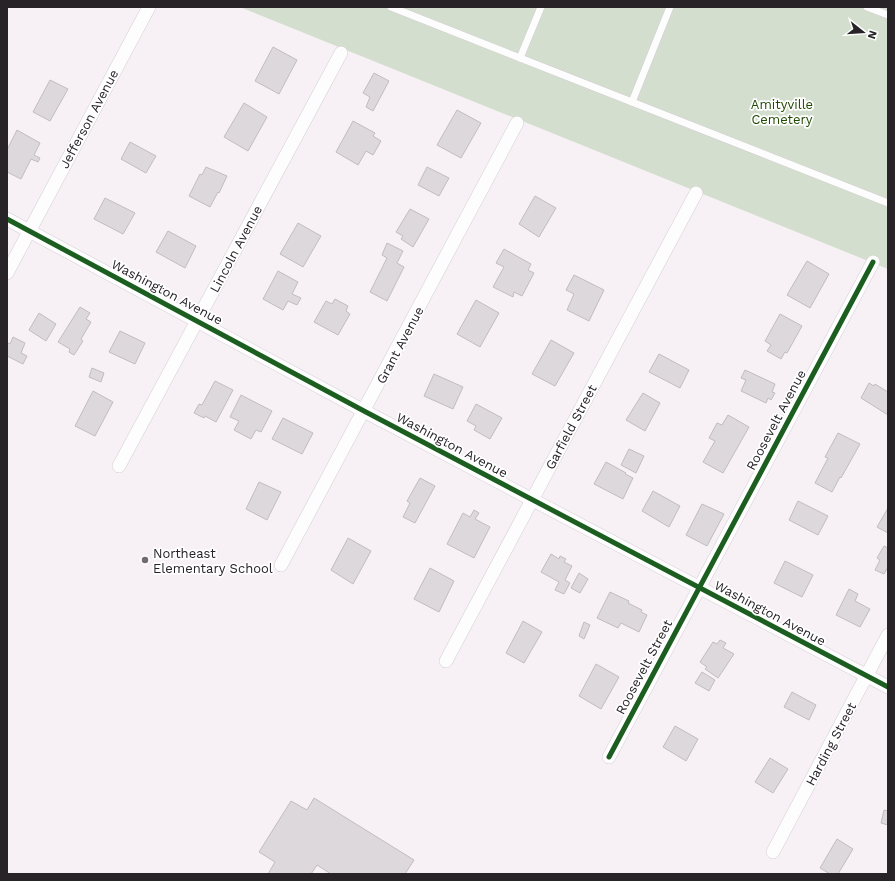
<svg xmlns="http://www.w3.org/2000/svg" width="895" height="881" font-family="'Work Sans',sans-serif">
  <style>
    .green { fill: #d4dece }
    .building { fill: #dcd8dc; stroke: #c1bcc0 }
    .lines { fill: none; stroke-linecap: round; stroke-linejoin: round }
    .service-casing { stroke: #d3cfd2; stroke-width: 8 }
    .minor-casing { stroke: #d3cfd2; stroke-width: 14 }
    .service { stroke: #fefdfe; stroke-width: 7 }
    .minor { stroke: #fefdfe; stroke-width: 13 }
    .cycleway-casing { stroke: #fff; stroke-width: 8 }
    .cycleway { stroke: #1b5e20; stroke-width: 5 }
    .poi-dot { fill: #706b6f; stroke: #fff; stroke-width: 1.5 }
    .labels { text-anchor: middle; dominant-baseline: central; stroke-width: 3.5; stroke-linejoin: round; paint-order: stroke }
    .park-label { font-size: 13px; fill: #1f4a00; stroke: #fff }
    .street-label { font-size: 13px; fill: #272327; stroke: #fff }
    .poi-label { font-size: 13px; fill: #272327; stroke: #fff; text-anchor: start }
  </style>
  <rect width="100%" height="100%" fill="#f7f1f6"/>
  <polygon class="green" points="240,7 888,7 888,269"/>
  <g class="building">
    <polygon points="273,47 297,60 279,94 255,81"/>
    <polygon points="374,73 389,81 373,111 366,107 370,97 363,93"/>
    <polygon points="50,80 68,89 50,121 33,112"/>
    <polygon points="244,103 267,117 248,151 224,137"/>
    <polygon points="457,110 481,123 461,158 437,145"/>
    <polygon points="353,121 375,133 373,136 381,141 373,155 366,151 358,165 336,152"/>
    <polygon points="17,130 40,143 34,155 40,158 38,162 31,159 21,179 7,172 7,150"/>
    <polygon points="130,142 156,156 146,173 121,159"/>
    <polygon points="206,167 227,176 219,193 218,192 210,207 189,196 200,174 202,175"/>
    <polygon points="427,167 449,178 439,196 418,185"/>
    <polygon points="535,196 556,208 539,237 519,224"/>
    <polygon points="105,198 135,213 123,234 94,219"/>
    <polygon points="410,209 429,219 413,247 401,239 403,236 396,232"/>
    <polygon points="298,223 321,236 303,267 280,254"/>
    <polygon points="168,231 196,246 185,268 156,252"/>
    <polygon points="387,243 403,251 397,263 404,267 387,301 370,292 387,258 382,255"/>
    <polygon points="504,249 531,264 528,270 534,273 522,296 514,292 513,297 493,287 504,267 496,263"/>
    <polygon points="807,261 829,274 810,308 787,295"/>
    <polygon points="278,271 298,282 292,294 301,298 297,305 288,301 283,310 263,299"/>
    <polygon points="574,275 604,290 589,321 567,310 574,294 566,290"/>
    <polygon points="335,299 348,306 346,311 350,314 338,335 314,322 326,301 332,304"/>
    <polygon points="476,300 499,313 480,347 457,334"/>
    <polygon points="80,307 90,313 86,319 91,322 81,339 83,341 74,355 69,352 70,349 58,342"/>
    <polygon points="39,313 56,324 46,341 29,330"/>
    <polygon points="780,314 802,326 787,353 785,352 781,359 767,351 771,345 765,341"/>
    <polygon points="120,331 145,343 135,364 109,352"/>
    <polygon points="13,337 25,343 21,353 27,356 23,364 7,356 7,344 8,343 10,344"/>
    <polygon points="551,340 574,353 555,386 532,374"/>
    <polygon points="659,354 689,370 680,388 649,372"/>
    <polygon points="92,368 104,373 101,382 89,377"/>
    <polygon points="745,370 775,384 772,392 775,393 771,400 768,398 766,403 741,391 746,380 741,378"/>
    <polygon points="434,374 463,387 453,409 424,396"/>
    <polygon points="215,381 233,390 216,422 205,416 204,418 194,413 199,404 202,405"/>
    <polygon points="869,383 874,386 875,384 888,392 888,415 861,398"/>
    <polygon points="93,391 113,402 95,436 75,426"/>
    <polygon points="643,393 660,403 645,431 626,420"/>
    <polygon points="241,395 272,411 261,432 256,430 251,439 234,430 239,421 230,417"/>
    <polygon points="476,404 502,418 490,439 474,430 476,426 467,421"/>
    <polygon points="728,415 749,427 723,473 703,462 715,441 709,438 717,423 722,425"/>
    <polygon points="283,418 313,433 302,454 272,439"/>
    <polygon points="838,433 860,444 841,478 840,477 832,492 815,483 828,458 825,457"/>
    <polygon points="629,449 644,456 636,473 621,465"/>
    <polygon points="606,462 626,473 625,474 633,478 623,499 594,484"/>
    <polygon points="420,478 435,486 415,523 403,517 410,503 407,501"/>
    <polygon points="259,482 281,492 267,520 246,509"/>
    <polygon points="653,491 680,506 669,527 642,511"/>
    <polygon points="798,501 828,516 818,535 789,520"/>
    <polygon points="702,504 724,514 707,546 686,535"/>
    <polygon points="888,508 888,533 877,527"/>
    <polygon points="474,510 479,513 475,519 490,527 474,558 447,544 463,513 470,517"/>
    <polygon points="348,538 371,551 353,584 331,570"/>
    <polygon points="884,546 888,548 888,567 884,574 875,570 880,560 877,558"/>
    <polygon points="551,554 559,559 560,556 566,559 564,562 572,566 565,580 570,583 564,594 555,590 559,582 541,572"/>
    <polygon points="785,561 813,575 802,597 774,583"/>
    <polygon points="430,568 454,581 439,612 414,599"/>
    <polygon points="579,573 588,579 580,593 571,588"/>
    <polygon points="849,589 858,594 855,601 870,609 860,627 836,615"/>
    <polygon points="610,592 629,601 628,603 642,610 641,612 647,615 639,632 621,623 618,628 597,618"/>
    <polygon points="523,621 542,632 524,663 506,653"/>
    <polygon points="584,622 590,625 584,639 579,636"/>
    <polygon points="720,640 726,643 723,648 734,654 718,678 705,669 707,667 700,662 713,642 717,644"/>
    <polygon points="596,664 619,677 601,709 579,696"/>
    <polygon points="702,672 715,680 709,691 695,683"/>
    <polygon points="792,692 816,705 809,720 784,707"/>
    <polygon points="675,726 698,739 686,761 663,747"/>
    <polygon points="770,758 788,769 773,793 755,782"/>
    <polygon points="314,798 414,860 405,874 331,874 317,865 311,874 268,874 275,862 259,852 291,801 307,810"/>
    <polygon points="884,810 888,811 888,825 881,823"/>
    <polygon points="837,839 853,849 838,874 830,874 820,868"/>
  </g>
  <g class="lines">
    <g class="service-casing">
      <g id="service">
        <polyline points="391,7 888,203"/>
        <polyline points="867,7 888,15"/>
        <polyline points="520,58 541,7"/>
        <polyline points="632,102 670,7"/>
      </g>
    </g>
    <g class="minor-casing">
      <g id="minor">
        <polyline points="7,219 364,411 888,687"/>
        <polyline points="7,273 149,7"/>
        <polyline points="119,466 341,53"/>
        <polyline points="281,565 517,123"/>
        <polyline points="446,661 696,193"/>
        <polyline points="609,757 873,262"/>
        <polyline points="773,852 888,635"/>
      </g>
    </g>
    <use href="#service" class="service"/>
    <use href="#minor" class="minor"/>
    <g class="cycleway-casing">
      <g id="cycleway">
        <polyline points="7,219 364,411 888,687"/>
        <polyline points="609,757 873,262"/>
      </g>
    </g>
    <use href="#cycleway" class="cycleway"/>
  </g>
  <circle class="poi-dot" cx="145" cy="560" r="4"/>
  <g class="labels">
    <g class="park-label">
      <text x="782" y="104">Amityville<tspan x="782" dy="15">Cemetery</tspan></text>
    </g>
    <g class="street-label">
      <text transform="translate(89 119) rotate(-62)">Jefferson Avenue</text>
      <text transform="translate(236 249) rotate(-62)">Lincoln Avenue</text>
      <text transform="translate(167 292) rotate(28)">Washington Avenue</text>
      <text transform="translate(400 345) rotate(-62)">Grant Avenue</text>
      <text transform="translate(776 420) rotate(-62)">Roosevelt Avenue</text>
      <text transform="translate(571 427) rotate(-62)">Garfield Street</text>
      <text transform="translate(452 445) rotate(28)">Washington Avenue</text>
      <text transform="translate(770 613) rotate(28)">Washington Avenue</text>
      <text transform="translate(644 667) rotate(-62)">Roosevelt Street</text>
      <text transform="translate(831 744) rotate(-62)">Harding Street</text>
    </g>
    <g class="poi-label">
      <text x="153" y="553">Northeast<tspan x="153" dy="15">Elementary School</tspan></text>
    </g>
  </g>
  <rect width="895" height="881" fill="none" stroke="#272327" stroke-width="16"/>
  <g transform="translate(863 32) rotate(107)" stroke="#ffffff" stroke-width="3" paint-order="stroke">
  <path d="M0-3L7 15L0 10L-7 15Z" fill="#272327"/>
  <text y="-6" font-size="11" font-weight="bold" text-anchor="middle" fill="#272327">N</text>
  </g>
</svg>
